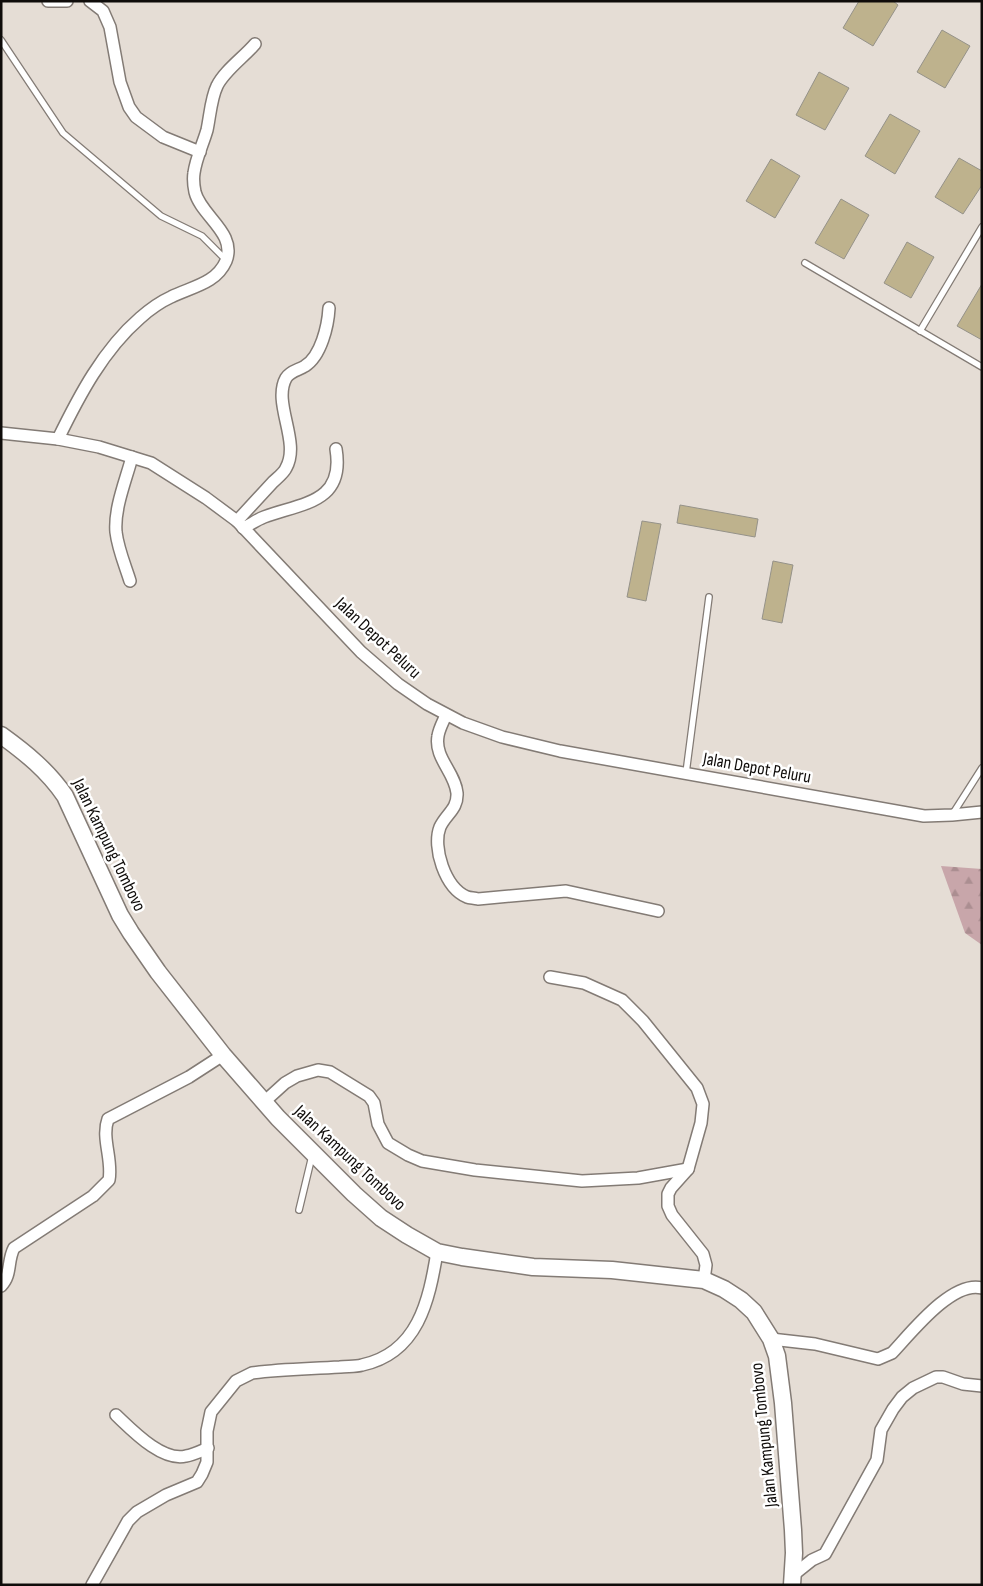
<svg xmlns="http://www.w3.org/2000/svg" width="983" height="1586" font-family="'Sofia Sans Condensed',sans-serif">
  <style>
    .forest { fill: url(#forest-firs) }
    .building { fill: #beb28d; stroke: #959289 }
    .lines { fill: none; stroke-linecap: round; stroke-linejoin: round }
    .lane-casing { stroke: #837b75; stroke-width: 8 }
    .street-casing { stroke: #837b75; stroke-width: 14 }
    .secondary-casing { stroke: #837b75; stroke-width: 19 }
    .lane { stroke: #fff; stroke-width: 5.5 }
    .street { stroke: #fff; stroke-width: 11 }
    .secondary { stroke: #fff; stroke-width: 16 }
    .labels { text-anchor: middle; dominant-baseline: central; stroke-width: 5; stroke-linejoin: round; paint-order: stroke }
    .street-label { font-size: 18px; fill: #0f0c0a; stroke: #fff }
  </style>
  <defs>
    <pattern id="forest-firs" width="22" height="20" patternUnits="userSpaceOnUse" patternTransform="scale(1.25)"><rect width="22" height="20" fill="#c8a6aa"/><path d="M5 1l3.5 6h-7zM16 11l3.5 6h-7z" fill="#ab8e91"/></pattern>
  </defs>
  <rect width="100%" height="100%" fill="#e5ddd5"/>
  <polygon class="forest" points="941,866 982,869 982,945 965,933"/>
  <g class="building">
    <polygon points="859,1 893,1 898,5 873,46 843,28"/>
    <polygon points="942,30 970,46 945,88 917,72"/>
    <polygon points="819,72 849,88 825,130 796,115"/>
    <polygon points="890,114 920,131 895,174 865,156"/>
    <polygon points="959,158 982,171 982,185 963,214 935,197"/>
    <polygon points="771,159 800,176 775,218 746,201"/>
    <polygon points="841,199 869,215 844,259 815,243"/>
    <polygon points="907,242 934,257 911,298 884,283"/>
    <polygon points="982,284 982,340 957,326"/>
    <polygon points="680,505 758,519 755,537 677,523"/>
    <polygon points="642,521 661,524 646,601 627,597"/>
    <polygon points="773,561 793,565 782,623 762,619"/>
  </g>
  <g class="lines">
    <g class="lane-casing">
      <g id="lane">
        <polyline points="1,40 63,133 161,216 202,236 226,260"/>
        <polyline points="805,263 982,367"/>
        <polyline points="920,331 982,227"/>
        <polyline points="686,773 709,597"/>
        <polyline points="952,815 982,768"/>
        <polyline points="299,1210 312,1156"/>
      </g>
    </g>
    <g class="street-casing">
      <g id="street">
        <polyline points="48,1 67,1"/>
        <polyline points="90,1 103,11 110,27 120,82 129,107 136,117 163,137 200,152"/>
        <polyline points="1,433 58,439 99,447 151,463 206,498 237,521 361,652 398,684 427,704 463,723 502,737 560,751 924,816 952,815 982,812"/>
        <path d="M58,439C79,396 103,350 140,318C149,310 160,302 171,297C191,287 216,284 226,261C237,233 201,216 195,192C194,187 193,179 194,173C196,158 203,144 207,130C210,116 211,98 217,86C224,71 244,57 255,44"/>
        <path d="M237,521C249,508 261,495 273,482C277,478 284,473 286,468C301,442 272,403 286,378C290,371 299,370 305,366C321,356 328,326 329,308"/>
        <path d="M243,528C250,525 256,520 264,517C302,503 345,503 336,449"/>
        <path d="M130,581C125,565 118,549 116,532C114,508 126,480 132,457"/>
        <path d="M446,715C443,722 439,729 438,736C434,758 455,772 457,793C458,809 446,814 440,827C432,847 445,888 467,897C470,898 474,898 478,899L566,891L658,911"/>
        <polyline points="550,977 584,983 622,1000 643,1021 697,1088 703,1104 701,1123 688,1169 671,1188 668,1194 668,1206 672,1215 703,1254 706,1265 704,1280"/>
        <polyline points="264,1102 285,1083 297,1076 318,1070 330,1072 369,1096 374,1103 378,1124 388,1143 408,1155 422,1161 475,1170 582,1181 638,1178 688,1169"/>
        <path d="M1,1286C12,1275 7,1261 14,1248L93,1196L109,1180C113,1160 101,1138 108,1119L189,1077L223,1055"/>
        <path d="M771,1339L815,1344L878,1359L892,1353C911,1333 952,1280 982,1288"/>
        <path d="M116,1415C132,1430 162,1462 186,1456C193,1455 201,1451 208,1448"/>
        <polyline points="792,1576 812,1560 825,1554 877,1460 881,1430 893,1409 902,1397 913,1388 936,1377 943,1377 963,1384 982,1386"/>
        <path d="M92,1585L128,1521L137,1512L166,1495L197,1482L202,1474L207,1462V1431L211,1412L236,1381L252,1373C281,1369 310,1369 340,1367C347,1366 355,1367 362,1365C418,1353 429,1301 437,1252"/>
      </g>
    </g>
    <g class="secondary-casing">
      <path id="secondary" d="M1,735C26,753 48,771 65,796L120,915L131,933L158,972L223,1055L278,1118L354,1194L381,1218L407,1235L437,1252L462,1257L533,1267L612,1270L704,1280L724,1289L741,1300L754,1312L771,1339L777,1356L783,1403L793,1530L794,1553L792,1585"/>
    </g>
    <use href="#lane" class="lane"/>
    <use href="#street" class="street"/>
    <use href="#secondary" class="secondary"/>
  </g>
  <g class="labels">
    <g class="street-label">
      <text transform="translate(378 638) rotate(43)">Jalan Depot Peluru</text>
      <text transform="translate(757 768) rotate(10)">Jalan Depot Peluru</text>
      <text transform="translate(109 845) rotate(64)">Jalan Kampung Tombovo</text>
      <text transform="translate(350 1158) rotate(43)">Jalan Kampung Tombovo</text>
      <text transform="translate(764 1435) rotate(-96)">Jalan Kampung Tombovo</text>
    </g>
  </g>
  <rect width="983" height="1586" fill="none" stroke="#0f0c0a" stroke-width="5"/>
</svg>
